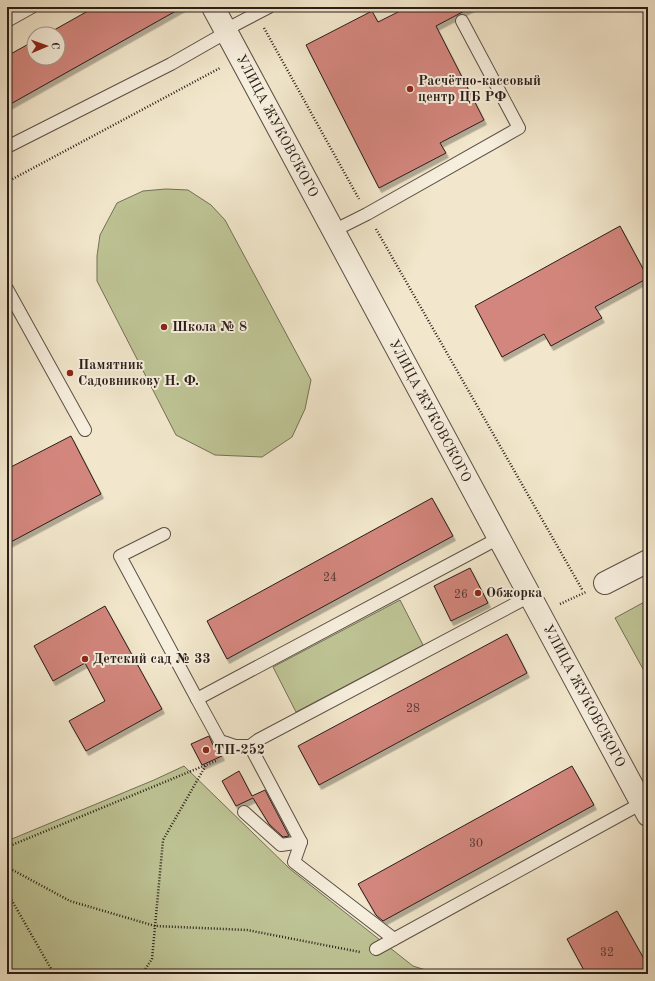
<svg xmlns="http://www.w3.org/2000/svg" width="655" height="981" font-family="'Old Standard TT',serif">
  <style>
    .green { fill: #bec495; stroke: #747057 }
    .building { fill: #d3867d; stroke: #291d19; filter: url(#shadow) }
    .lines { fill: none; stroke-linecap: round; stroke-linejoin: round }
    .service-casing { stroke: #5b5046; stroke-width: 14 }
    .minor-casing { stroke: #5b5046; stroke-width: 24 }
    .tertiary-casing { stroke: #5b5046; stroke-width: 24 }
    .path { stroke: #291d19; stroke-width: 2.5; stroke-dasharray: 1 2; stroke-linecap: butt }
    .service { stroke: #f7efde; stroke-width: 12 }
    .minor { stroke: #f7efde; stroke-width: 22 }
    .tertiary { stroke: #f7efde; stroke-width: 22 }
    .poi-dot { fill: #8f2418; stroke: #f7efde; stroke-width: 1.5 }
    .labels { text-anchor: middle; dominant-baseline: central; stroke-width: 4; stroke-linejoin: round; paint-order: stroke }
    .number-label { font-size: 12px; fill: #543732 }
    .poi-label { font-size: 14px; font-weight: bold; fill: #291d19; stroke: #f7efde; text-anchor: start }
    .street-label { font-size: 14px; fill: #291d19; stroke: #f7efde }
  </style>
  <defs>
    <filter id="shadow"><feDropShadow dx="2.5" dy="4.5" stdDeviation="0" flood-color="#0004"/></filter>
  </defs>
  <rect width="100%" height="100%" fill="#f2e7cc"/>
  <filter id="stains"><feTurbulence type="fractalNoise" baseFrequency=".005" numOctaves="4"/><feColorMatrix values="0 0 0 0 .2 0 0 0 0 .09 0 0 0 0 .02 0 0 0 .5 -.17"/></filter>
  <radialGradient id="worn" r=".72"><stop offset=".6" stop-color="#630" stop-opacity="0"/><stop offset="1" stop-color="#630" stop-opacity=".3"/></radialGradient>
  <g class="green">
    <polygon points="166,189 188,190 211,205 225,220 311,380 305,409 292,437 262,457 215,455 176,435 97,281 97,256 100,235 117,203 143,191"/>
    <polygon points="400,600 423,645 296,712 273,667"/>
    <polygon points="648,600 648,678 615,618"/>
    <polygon points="184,766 290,869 413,966 438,974 7,974 7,841 154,780"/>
  </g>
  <g class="building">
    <polygon points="95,7 183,7 7,106 7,56 34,41 34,58 58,58 58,34 47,34"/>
    <polygon points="408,7 472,7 436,26 484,120 440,143 446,153 379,188 306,45 372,11 378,22"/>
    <polygon points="620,226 648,278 595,307 602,318 551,346 544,334 502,357 475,306"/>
    <polygon points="71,436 101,494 7,544 7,469"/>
    <polygon points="432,498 453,536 227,659 207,621"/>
    <polygon points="470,568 488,603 451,621 434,586"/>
    <polygon points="105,606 162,709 86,751 69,721 105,701 85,663 53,681 34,646"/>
    <polygon points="507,634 527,673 319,785 298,746"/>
    <polygon points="209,736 213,745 218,748 222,756 202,765 191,744"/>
    <polygon points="572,766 594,805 383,921 376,915 358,884"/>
    <polygon points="239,771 252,796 265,790 289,836 283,837 269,824 253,798 236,806 222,781"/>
    <polygon points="617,911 648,966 648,974 586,974 567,939"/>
  </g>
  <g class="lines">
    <g class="service-casing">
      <g id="service">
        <polyline points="7,21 32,7"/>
        <polyline points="225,30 269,7"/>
        <polyline points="7,147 171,64 227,32"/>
        <polyline points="333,231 367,214 519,128 462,21"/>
        <polyline points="7,289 85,430"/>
        <polyline points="164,534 120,556 197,699 499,538"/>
        <polyline points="197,699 220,741 235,746 250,746"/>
        <polyline points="244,812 281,845 301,842"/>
        <polyline points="394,939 294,862 301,842 250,746 258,740 530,596"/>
        <polyline points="376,949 642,803"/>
      </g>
    </g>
    <g class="minor-casing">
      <polyline id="minor" points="605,583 648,561"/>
    </g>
    <g class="tertiary-casing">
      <polyline id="tertiary" points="213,7 648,815"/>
    </g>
    <g class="path">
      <polyline points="264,28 359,199"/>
      <polyline points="7,182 220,68"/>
      <polyline points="376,229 583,591"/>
      <polyline points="560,604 586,592"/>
      <polyline points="7,847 218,760"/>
      <polyline points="7,867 70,901 155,926 247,930 360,952"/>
      <polyline points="7,892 54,974"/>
      <polyline points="142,974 152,959 163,840 206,765"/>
    </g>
    <use href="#service" class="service"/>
    <use href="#minor" class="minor"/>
    <use href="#tertiary" class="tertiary"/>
  </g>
  <g class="poi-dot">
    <circle cx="410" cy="89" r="4"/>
    <circle cx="164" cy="327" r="4"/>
    <circle cx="70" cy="373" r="4"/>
    <circle cx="478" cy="593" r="4"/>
    <circle cx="85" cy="659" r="4"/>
    <circle cx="206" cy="750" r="4"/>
  </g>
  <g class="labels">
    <g class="number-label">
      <text x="330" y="578">24</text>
      <text x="461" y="595">26</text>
      <text x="413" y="709">28</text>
      <text x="476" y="844">30</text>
      <text x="607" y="953">32</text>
    </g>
    <g class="poi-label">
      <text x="418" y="81">Расчётно-кассовый<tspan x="418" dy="16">центр ЦБ РФ</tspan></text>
      <text x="172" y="327">Школа № 8</text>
      <text x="78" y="365">Памятник<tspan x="78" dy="16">Садовникову Н. Ф.</tspan></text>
      <text x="486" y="593">Обжорка</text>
      <text x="93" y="659">Детский сад № 33</text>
      <text x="214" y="750">ТП-252</text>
    </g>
    <g class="street-label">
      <text transform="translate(277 126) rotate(62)">УЛИЦА ЖУКОВСКОГО</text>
      <text transform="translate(430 411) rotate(62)">УЛИЦА ЖУКОВСКОГО</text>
      <text transform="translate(584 696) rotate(62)">УЛИЦА ЖУКОВСКОГО</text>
    </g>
  </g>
  <rect width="655" height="981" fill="none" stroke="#f2e7cc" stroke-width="24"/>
  <rect x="8" y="8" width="639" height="965" fill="none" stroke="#291d19" stroke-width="2"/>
  <rect x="12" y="12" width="631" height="957" fill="none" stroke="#291d19"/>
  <g transform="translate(46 46) rotate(88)"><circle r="19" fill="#f7efde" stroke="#a59b8f"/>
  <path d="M0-3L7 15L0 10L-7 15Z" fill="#8f2418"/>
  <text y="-6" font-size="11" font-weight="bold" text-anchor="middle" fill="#291d19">С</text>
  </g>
  <rect width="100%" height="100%" filter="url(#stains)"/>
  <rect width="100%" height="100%" fill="url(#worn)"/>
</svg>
